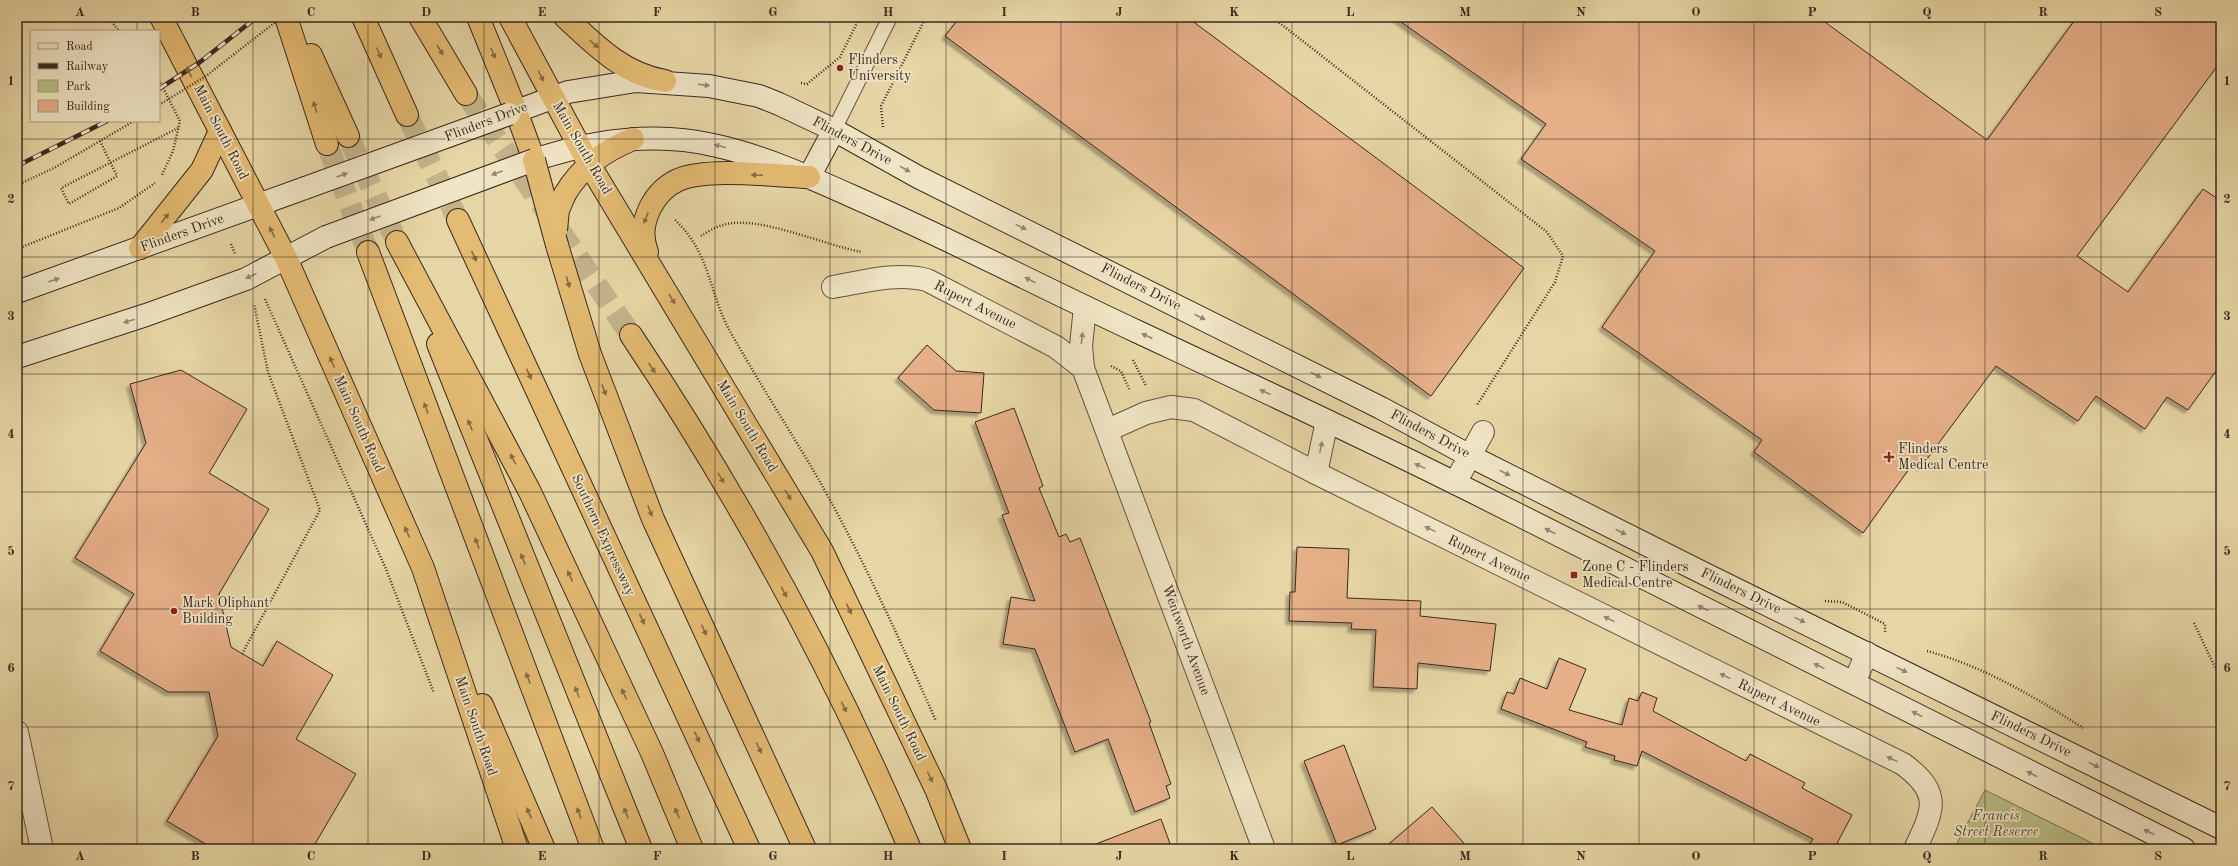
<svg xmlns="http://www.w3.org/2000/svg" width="2238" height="866" font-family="'Old Standard TT',serif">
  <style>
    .green { fill: #b9bd84; stroke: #797452 }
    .building { fill: #e5af88; stroke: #392a21; filter: url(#shadow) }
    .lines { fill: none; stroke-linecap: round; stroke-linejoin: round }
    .highway-tunnel { stroke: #c4b48b; stroke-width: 22; stroke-dasharray: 22 11; stroke-linecap: butt }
    .lane-casing { stroke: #645542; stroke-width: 16 }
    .street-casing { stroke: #645542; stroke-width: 24 }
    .secondary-casing { stroke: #392a21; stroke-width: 24 }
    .highway-casing { stroke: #392a21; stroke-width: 24 }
    .path { stroke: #392a21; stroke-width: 2.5; stroke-dasharray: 1 2; stroke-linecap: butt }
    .lane { stroke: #efe4c4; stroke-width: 14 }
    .street { stroke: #efe4c4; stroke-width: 22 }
    .secondary { stroke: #efe4c4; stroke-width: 22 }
    .highway { stroke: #e4bb72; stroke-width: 22 }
    .rail-casing { stroke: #392a21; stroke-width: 4.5 }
    .rail { stroke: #efe4c4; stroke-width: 3; stroke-dasharray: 9; stroke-linecap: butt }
    .secondary-bridge-casing { stroke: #392a21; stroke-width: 24; stroke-linecap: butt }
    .highway-bridge-casing { stroke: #392a21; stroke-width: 24; stroke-linecap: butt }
    .path-bridge { stroke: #392a21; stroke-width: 2.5; stroke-dasharray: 1 2; stroke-linecap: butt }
    .secondary-bridge { stroke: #efe4c4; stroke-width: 22 }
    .highway-bridge { stroke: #e4bb72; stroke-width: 22 }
    .oneway { fill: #866b45 }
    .oneway2 { fill: #948772 }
    .grid { fill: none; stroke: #392a21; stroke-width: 1; stroke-opacity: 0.55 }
    .poi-dot { fill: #8f2418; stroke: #efe4c4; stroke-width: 1.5 }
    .labels { text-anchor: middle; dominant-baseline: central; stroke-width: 3.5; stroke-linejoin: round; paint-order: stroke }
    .poi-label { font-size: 14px; fill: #392a21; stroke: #efe4c4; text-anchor: start }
    .street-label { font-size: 14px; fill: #392a21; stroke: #efe4c4 }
    .park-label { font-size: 14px; font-style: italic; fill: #534735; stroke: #efe4c4 }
    .neatline { fill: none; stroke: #392a21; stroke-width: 1.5 }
    .grid-label { font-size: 13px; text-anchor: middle; font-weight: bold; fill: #392a21 }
  </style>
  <defs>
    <filter id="shadow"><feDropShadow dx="-3.5" dy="3.5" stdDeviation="1" flood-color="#0004"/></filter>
  </defs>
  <rect width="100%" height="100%" fill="#e7d6a5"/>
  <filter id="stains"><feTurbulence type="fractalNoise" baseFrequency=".005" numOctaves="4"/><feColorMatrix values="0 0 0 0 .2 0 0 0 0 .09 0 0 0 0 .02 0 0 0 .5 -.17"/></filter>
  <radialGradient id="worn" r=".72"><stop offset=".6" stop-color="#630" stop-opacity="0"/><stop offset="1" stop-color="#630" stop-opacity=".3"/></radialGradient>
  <polygon class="green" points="1985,790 2104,849 1954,849"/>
  <g class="building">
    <polygon points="960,17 1187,17 1524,268 1431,396 945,36"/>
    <polygon points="1394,17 1818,17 1987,140 2077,17 2221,17 2221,61 2077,256 2128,292 2203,189 2221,201 2221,364 2188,410 2167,397 2145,429 2096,396 2078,421 1996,366 1921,467 1914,462 1863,533 1754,452 1762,440 1602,327 1655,251 1521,159 1546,124"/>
    <polygon points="927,345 956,371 984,373 981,413 934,410 898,378"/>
    <polygon points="181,370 247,409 209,473 269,509 219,594 231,647 263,666 277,641 333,675 296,739 356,774 312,849 214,849 167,821 218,736 209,692 168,692 100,651 134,594 75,558 146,443 130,384"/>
    <polygon points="1014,408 1043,486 1039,488 1059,537 1066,534 1070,542 1080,538 1151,722 1149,723 1171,784 1166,786 1170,798 1135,812 1108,739 1075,752 1035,649 1003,644 1011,597 1035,601 1002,515 1009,513 975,422"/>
    <polygon points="1297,547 1349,549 1347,598 1421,601 1420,616 1496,624 1490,671 1418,663 1417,689 1373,687 1376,630 1351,629 1352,623 1289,621 1290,592 1295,592"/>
    <polygon points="1559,658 1586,669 1569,710 1622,725 1629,698 1638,701 1642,692 1657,698 1653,711 1746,761 1750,754 1805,783 1802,788 1852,815 1834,849 1807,849 1813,839 1642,751 1637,766 1614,760 1615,756 1585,747 1587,742 1501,709 1507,692 1514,694 1520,678 1547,689"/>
    <polygon points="1344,745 1376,829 1337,845 1304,761"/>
    <polygon points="1432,807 1469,849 1383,849"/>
    <polygon points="1161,819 1172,849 1088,849 1088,847"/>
  </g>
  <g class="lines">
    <g class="highway-tunnel">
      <polyline points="466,94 631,335"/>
      <polyline points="407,115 458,220"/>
      <polyline points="348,136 397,242"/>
      <polyline points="327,144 368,252"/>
    </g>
    <g class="lane-casing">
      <polyline id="lane" points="834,130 890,17"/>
    </g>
    <g class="street-casing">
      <g id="street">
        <path d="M833,287C863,282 896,272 927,280L1056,347L1083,368L1264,849"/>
        <polyline points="1083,368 1081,346 1085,307"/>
        <path d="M1108,430L1146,413L1171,407L1194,410L1316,473L1903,764C1942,793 1934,809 1915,849"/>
        <polyline points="1316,473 1327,421"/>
        <polyline points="1455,483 1483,432"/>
        <polyline points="1854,683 1867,653"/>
        <polyline points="17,732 42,849"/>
      </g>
    </g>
    <g class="secondary-casing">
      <g id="secondary">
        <polyline points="509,114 568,92 636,81 709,86 759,96 779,104 834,130 918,177 1381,408 1470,456 1705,574 2221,828"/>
        <path d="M534,160C591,141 653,131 713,145C769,157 822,183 874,206C963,246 1050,291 1138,332C1245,382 1353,432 1459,485C1701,605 1941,729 2184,849"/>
        <polyline points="809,177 834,130"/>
        <polyline points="17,292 305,188"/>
        <polyline points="17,357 146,315 246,279 326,237"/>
      </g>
    </g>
    <g class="highway-casing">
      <g id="highway">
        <polyline points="161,17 286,258 423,568 517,849"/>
        <polyline points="286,17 327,144"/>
        <polyline points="363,17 407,115"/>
        <polyline points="420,17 466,94"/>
        <polyline points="478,17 516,111 534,160"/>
        <polyline points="510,17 589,164 822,551 936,789 960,849"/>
        <path d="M565,17C596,46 623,74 665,81"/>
        <polyline points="311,55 348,136"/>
        <path d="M565,194C581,167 604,151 633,139"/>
        <polyline points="458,220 749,849"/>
        <polyline points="397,242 530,492 652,753 692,849"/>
        <polyline points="557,245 590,354 653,519 805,849"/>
        <polyline points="140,248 202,170 220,131"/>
        <polyline points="368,252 593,849"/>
        <path d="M647,252C641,236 643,223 650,208C656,196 665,186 678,180C708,167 775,176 809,177"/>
        <path d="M631,335C739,497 834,670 910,849"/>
        <polyline points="438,344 641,849"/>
        <polyline points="482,705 544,849"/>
      </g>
    </g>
    <g class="path">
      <polyline points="108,17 119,31"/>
      <polyline points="1272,17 1547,232 1563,256 1555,282 1477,405"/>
      <polyline points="159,80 180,121 173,151 162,175"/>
      <polyline points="801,83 807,84 840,57 860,17"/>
      <polyline points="883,127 881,106 926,17"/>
      <polyline points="100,141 117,176 69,204 61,188 178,128"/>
      <path d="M675,220C711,253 709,295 731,333C757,379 785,423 812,468C859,549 898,636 936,721"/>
      <path d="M701,236C707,232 715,227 723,225C757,214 826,246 862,252"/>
      <polyline points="231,244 235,254"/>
      <polyline points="17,249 119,208 155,183"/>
      <polyline points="265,299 386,569 434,693"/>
      <polyline points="1133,360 1146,386"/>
      <polyline points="1111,366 1121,371 1130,391"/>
      <polyline points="1825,601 1842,602 1885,624 1885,632"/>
      <polyline points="2194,623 2221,680"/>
      <path d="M1927,651C1983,666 2035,697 2083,728"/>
      <polyline points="242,654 320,510 268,372 254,304"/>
    </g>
    <use href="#lane" class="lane"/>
    <use href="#street" class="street"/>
    <use href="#secondary" class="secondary"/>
    <use href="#highway" class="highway"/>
    <g class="rail-casing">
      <g id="rail">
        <polyline points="159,89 200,62 257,17"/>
        <polyline points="17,166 107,121"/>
      </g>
    </g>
    <use href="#rail" class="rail"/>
    <g class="secondary-bridge-casing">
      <g id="secondary-bridge">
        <polyline points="305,188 509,114"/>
        <polyline points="326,237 534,160"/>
      </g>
    </g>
    <g class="highway-bridge-casing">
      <g id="highway-bridge">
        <polyline points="534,160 557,245"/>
        <polyline points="556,230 558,210 565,194"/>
      </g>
    </g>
    <g class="path-bridge">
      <polyline points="159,105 206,76 282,17"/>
      <polyline points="17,185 54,168 134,121"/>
    </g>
    <use href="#secondary-bridge" class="secondary-bridge"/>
    <use href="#highway-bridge" class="highway-bridge"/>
  </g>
  <defs><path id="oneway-solid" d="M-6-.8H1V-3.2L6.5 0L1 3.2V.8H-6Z"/></defs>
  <g class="oneway">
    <use href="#oneway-solid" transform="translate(594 44) rotate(42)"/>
    <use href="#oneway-solid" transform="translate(440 50) rotate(59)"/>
    <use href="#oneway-solid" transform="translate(379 53) rotate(66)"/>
    <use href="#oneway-solid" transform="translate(493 53) rotate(68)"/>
    <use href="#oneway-solid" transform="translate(189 72) rotate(-117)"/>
    <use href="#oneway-solid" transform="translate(541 76) rotate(62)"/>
    <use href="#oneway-solid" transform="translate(315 107) rotate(-108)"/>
    <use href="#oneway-solid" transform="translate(757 175) rotate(-178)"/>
    <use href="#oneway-solid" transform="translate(165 218) rotate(-51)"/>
    <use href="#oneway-solid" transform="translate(646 218) rotate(111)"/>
    <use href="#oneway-solid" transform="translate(272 232) rotate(-117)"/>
    <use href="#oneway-solid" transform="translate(474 256) rotate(65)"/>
    <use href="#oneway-solid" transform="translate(568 282) rotate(73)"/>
    <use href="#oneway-solid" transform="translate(672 299) rotate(59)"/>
    <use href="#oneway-solid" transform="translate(332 362) rotate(-114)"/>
    <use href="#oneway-solid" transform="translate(652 368) rotate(56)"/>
    <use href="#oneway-solid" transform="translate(529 374) rotate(65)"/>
    <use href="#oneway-solid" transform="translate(604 390) rotate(69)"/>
    <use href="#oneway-solid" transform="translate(426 408) rotate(-110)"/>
    <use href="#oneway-solid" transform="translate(470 425) rotate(-112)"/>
    <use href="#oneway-solid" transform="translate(513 459) rotate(-118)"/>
    <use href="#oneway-solid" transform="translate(721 478) rotate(59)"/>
    <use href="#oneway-solid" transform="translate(788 495) rotate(59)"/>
    <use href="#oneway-solid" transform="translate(650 511) rotate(69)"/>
    <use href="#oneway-solid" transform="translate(407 532) rotate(-114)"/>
    <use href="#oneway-solid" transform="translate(477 543) rotate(-110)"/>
    <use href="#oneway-solid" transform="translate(523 559) rotate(-112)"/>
    <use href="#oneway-solid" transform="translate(570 576) rotate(-115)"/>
    <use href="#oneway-solid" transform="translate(784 592) rotate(61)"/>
    <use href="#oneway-solid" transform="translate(849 609) rotate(64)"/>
    <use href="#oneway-solid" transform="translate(642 619) rotate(65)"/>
    <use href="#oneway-solid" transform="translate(704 630) rotate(65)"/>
    <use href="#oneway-solid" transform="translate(528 678) rotate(-111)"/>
    <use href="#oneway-solid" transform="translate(577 692) rotate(-112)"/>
    <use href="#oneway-solid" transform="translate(624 694) rotate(-115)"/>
    <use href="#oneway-solid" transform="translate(844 707) rotate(64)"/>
    <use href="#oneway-solid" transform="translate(697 737) rotate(65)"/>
    <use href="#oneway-solid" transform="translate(759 748) rotate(65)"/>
    <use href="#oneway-solid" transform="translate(930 777) rotate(64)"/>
    <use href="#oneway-solid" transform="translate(529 813) rotate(-114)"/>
    <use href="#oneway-solid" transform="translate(579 813) rotate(-111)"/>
    <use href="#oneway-solid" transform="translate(626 813) rotate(-112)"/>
    <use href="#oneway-solid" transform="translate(677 813) rotate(-113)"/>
  </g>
  <g class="oneway2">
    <use href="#oneway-solid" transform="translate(704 85) rotate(7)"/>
    <use href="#oneway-solid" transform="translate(720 146) rotate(-166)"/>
    <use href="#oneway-solid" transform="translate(905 169) rotate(29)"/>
    <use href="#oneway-solid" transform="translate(497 173) rotate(160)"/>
    <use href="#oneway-solid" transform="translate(342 175) rotate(-20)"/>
    <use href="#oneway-solid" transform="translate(375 218) rotate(160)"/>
    <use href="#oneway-solid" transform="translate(1021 227) rotate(26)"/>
    <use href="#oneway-solid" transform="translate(251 276) rotate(155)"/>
    <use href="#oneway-solid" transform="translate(54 280) rotate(-18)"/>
    <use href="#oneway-solid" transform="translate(1030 280) rotate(-153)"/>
    <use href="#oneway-solid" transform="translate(1200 317) rotate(27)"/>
    <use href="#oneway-solid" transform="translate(129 321) rotate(162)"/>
    <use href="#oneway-solid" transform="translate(1147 336) rotate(-155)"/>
    <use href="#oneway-solid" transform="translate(1082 338) rotate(-83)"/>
    <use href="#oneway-solid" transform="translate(1316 375) rotate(27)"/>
    <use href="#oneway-solid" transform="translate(1265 392) rotate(-155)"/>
    <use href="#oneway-solid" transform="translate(1321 447) rotate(-78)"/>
    <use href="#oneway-solid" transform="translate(1420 466) rotate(-154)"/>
    <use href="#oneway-solid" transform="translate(1505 473) rotate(27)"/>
    <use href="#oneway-solid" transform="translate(1430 529) rotate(-154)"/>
    <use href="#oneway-solid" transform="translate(1550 531) rotate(-153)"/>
    <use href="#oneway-solid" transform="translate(1621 532) rotate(27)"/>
    <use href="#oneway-solid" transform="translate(1703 608) rotate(-154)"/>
    <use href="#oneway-solid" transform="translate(1609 619) rotate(-154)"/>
    <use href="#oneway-solid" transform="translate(1800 620) rotate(26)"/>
    <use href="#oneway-solid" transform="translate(1819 666) rotate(-154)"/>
    <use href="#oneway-solid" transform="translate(1902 670) rotate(26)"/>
    <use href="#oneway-solid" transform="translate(1725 676) rotate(-154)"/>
    <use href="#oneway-solid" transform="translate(1917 714) rotate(-153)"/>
    <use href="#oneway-solid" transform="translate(1892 759) rotate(-154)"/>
    <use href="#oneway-solid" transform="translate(2094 765) rotate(26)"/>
    <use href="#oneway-solid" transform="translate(2032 774) rotate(-153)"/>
    <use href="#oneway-solid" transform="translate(2149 832) rotate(-154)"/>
  </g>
  <path class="grid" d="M137,17V31M253,17V849M368,17V849M484,17V849M599,17V849M715,17V849M830,17V849M946,17V849M1061,17V849M1177,17V849M1292,17V849M1408,17V849M1523,17V849M1639,17V849M1754,17V849M1870,17V849M1985,17V849M2101,17V849M137,121V849M17,139H2221M17,257H2221M17,374H2221M17,492H2221M17,609H2221M17,727H2221"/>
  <g class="poi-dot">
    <circle cx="840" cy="68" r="4"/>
    <path d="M1887 451h4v4h4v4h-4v4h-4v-4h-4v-4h4z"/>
    <rect x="1570" y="571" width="8" height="8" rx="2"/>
    <circle cx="174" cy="611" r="4"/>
  </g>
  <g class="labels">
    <g class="poi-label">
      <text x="848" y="60">Flinders<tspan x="848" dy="16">University</tspan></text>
      <text x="1898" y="449">Flinders<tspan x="1898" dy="16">Medical Centre</tspan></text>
      <text x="1582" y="567">Zone C - Flinders<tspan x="1582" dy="16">Medical Centre</tspan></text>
      <text x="182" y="603">Mark Oliphant<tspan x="182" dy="16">Building</tspan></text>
    </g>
    <g class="street-label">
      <text transform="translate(486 122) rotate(-21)">Flinders Drive</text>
      <text transform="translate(221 132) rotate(63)">Main South Road</text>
      <text transform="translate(852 141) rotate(28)">Flinders Drive</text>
      <text transform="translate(582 148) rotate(60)">Main South Road</text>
      <text transform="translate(182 233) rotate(-20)">Flinders Drive</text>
      <text transform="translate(1141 287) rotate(27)">Flinders Drive</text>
      <text transform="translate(975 305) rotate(27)">Rupert Avenue</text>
      <text transform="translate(359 424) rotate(66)">Main South Road</text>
      <text transform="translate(747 426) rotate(59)">Main South Road</text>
      <text transform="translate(1430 434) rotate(28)">Flinders Drive</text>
      <text transform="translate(603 535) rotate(65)">Southern Expressway</text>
      <text transform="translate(1489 559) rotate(26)">Rupert Avenue</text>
      <text transform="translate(1741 591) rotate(26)">Flinders Drive</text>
      <text transform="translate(1186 640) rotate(70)">Wentworth Avenue</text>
      <text transform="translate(1779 703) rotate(26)">Rupert Avenue</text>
      <text transform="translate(899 713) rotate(64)">Main South Road</text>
      <text transform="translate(476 726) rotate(71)">Main South Road</text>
      <text transform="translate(2031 734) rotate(26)">Flinders Drive</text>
    </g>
    <g class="park-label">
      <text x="1996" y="816">Francis<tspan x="1996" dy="16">Street Reserve</tspan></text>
    </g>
  </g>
  <rect width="2238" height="866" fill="none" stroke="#e7d6a5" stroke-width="44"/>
  <rect x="30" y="30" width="130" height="92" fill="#efe4c4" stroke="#a69a83"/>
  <rect x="38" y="43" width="20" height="6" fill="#efe4c4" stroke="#a69a83"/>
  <text x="66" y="50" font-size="12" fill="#392a21">Road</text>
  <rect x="38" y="63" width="20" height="6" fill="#392a21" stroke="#a69a83"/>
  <text x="66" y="70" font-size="12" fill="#392a21">Railway</text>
  <rect x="38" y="80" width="20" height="12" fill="#b9bd84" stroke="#a69a83"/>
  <text x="66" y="90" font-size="12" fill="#392a21">Park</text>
  <rect x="38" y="100" width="20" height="12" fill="#e5af88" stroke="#a69a83"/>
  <text x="66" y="110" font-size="12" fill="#392a21">Building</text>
  <rect x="22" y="22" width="2194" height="822" class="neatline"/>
  <g class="grid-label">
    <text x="80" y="16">A</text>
    <text x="195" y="16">B</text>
    <text x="311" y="16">C</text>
    <text x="426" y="16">D</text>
    <text x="542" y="16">E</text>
    <text x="657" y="16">F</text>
    <text x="773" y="16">G</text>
    <text x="888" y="16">H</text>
    <text x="1004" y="16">I</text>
    <text x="1119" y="16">J</text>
    <text x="1234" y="16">K</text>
    <text x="1350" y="16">L</text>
    <text x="1465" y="16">M</text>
    <text x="1581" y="16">N</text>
    <text x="1696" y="16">O</text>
    <text x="1812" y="16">P</text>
    <text x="1927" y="16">Q</text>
    <text x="2043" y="16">R</text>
    <text x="2158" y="16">S</text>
    <text x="11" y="85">1</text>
    <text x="2227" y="85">1</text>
    <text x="11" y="203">2</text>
    <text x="2227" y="203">2</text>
    <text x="11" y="320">3</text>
    <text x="2227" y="320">3</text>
    <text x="11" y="438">4</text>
    <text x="2227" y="438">4</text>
    <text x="11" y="555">5</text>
    <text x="2227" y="555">5</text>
    <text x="11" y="672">6</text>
    <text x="2227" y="672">6</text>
    <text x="11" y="790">7</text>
    <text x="2227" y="790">7</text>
    <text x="80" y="860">A</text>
    <text x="195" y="860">B</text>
    <text x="311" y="860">C</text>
    <text x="426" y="860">D</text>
    <text x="542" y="860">E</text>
    <text x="657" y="860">F</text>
    <text x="773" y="860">G</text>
    <text x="888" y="860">H</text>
    <text x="1004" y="860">I</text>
    <text x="1119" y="860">J</text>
    <text x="1234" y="860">K</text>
    <text x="1350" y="860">L</text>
    <text x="1465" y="860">M</text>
    <text x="1581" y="860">N</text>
    <text x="1696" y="860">O</text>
    <text x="1812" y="860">P</text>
    <text x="1927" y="860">Q</text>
    <text x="2043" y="860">R</text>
    <text x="2158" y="860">S</text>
  </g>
  <rect width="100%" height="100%" filter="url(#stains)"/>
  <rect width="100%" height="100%" fill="url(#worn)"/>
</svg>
